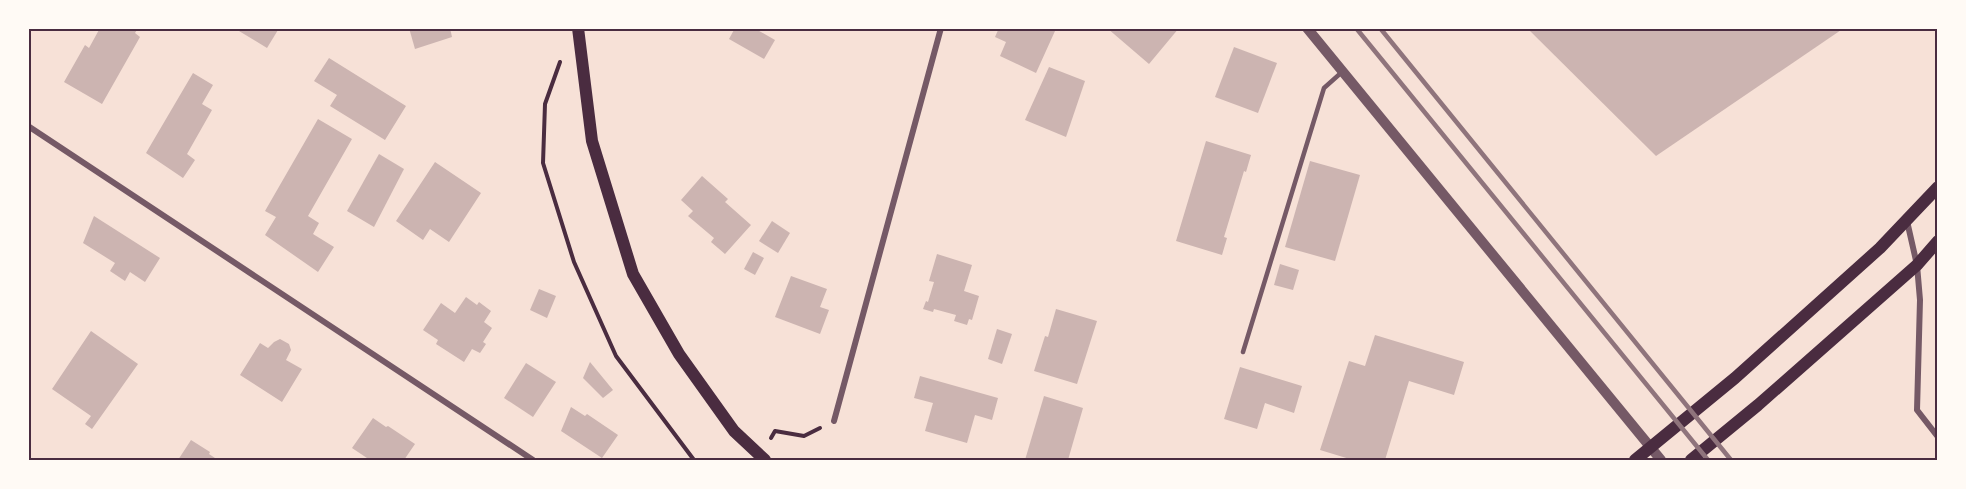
<svg xmlns="http://www.w3.org/2000/svg" width="1966" height="489" font-family="'Source Sans 3',sans-serif">
  <style>
    .building { fill: #ccb4b1 }
    .lines { fill: none; stroke-linecap: round; stroke-linejoin: round }
    .path { stroke: #4a2c40; stroke-width: 4 }
    .service { stroke: #755966; stroke-width: 4.5 }
    .minor { stroke: #755966; stroke-width: 6 }
    .tertiary { stroke: #755966; stroke-width: 10 }
    .secondary { stroke: #4a2c40; stroke-width: 12 }
    .rail { stroke: #8f747c; stroke-width: 4.5 }
    .neatline { fill: none; stroke: #4a2c40; stroke-width: 2 }
  </style>
  <rect width="100%" height="100%" fill="#f7e1d7"/>
  <g class="building">
    <polygon points="100,28 138,28 135,33 140,37 102,104 64,82 85,45 89,48"/>
    <polygon points="234,28 275,28 278,30 267,48"/>
    <polygon points="409,28 450,28 452,37 415,49"/>
    <polygon points="735,28 754,28 775,40 764,59 729,39"/>
    <polygon points="999,28 1049,28 1055,31 1036,73 1000,56 1006,42 995,37"/>
    <polygon points="1107,28 1179,28 1149,64"/>
    <polygon points="1527,28 1844,28 1656,156"/>
    <polygon points="1234,47 1277,63 1258,113 1215,97"/>
    <polygon points="329,58 406,106 385,140 330,106 337,95 314,81"/>
    <polygon points="1049,67 1085,81 1066,137 1025,120"/>
    <polygon points="193,73 213,85 202,104 212,110 187,154 195,160 183,178 146,153"/>
    <polygon points="318,119 352,139 308,216 319,223 313,234 334,247 318,272 265,235 276,217 265,211"/>
    <polygon points="1206,141 1251,155 1246,172 1244,171 1224,237 1227,238 1222,255 1176,241"/>
    <polygon points="379,154 404,169 374,227 347,211"/>
    <polygon points="1310,161 1360,175 1335,261 1285,247"/>
    <polygon points="435,162 481,193 449,242 430,229 423,240 396,221"/>
    <polygon points="702,176 728,199 725,202 751,225 725,254 711,242 714,238 688,216 693,211 681,200"/>
    <polygon points="94,216 160,258 145,282 130,272 125,281 110,271 115,263 83,243"/>
    <polygon points="772,221 790,233 778,253 759,241"/>
    <polygon points="753,252 764,258 755,275 744,269"/>
    <polygon points="937,254 972,265 964,291 979,296 972,320 969,319 967,325 954,321 956,315 934,309 933,312 923,309 926,301 928,302 934,282 929,281"/>
    <polygon points="1280,264 1299,270 1293,290 1274,285"/>
    <polygon points="791,276 827,289 820,307 829,310 820,334 775,317"/>
    <polygon points="539,289 556,296 547,318 530,310"/>
    <polygon points="466,297 477,305 479,302 491,311 484,322 492,328 483,342 486,344 480,353 472,349 464,362 436,344 438,340 423,330 441,303 455,313"/>
    <polygon points="1056,309 1097,321 1077,384 1034,371 1045,336 1048,337"/>
    <polygon points="997,329 1012,334 1002,364 988,359"/>
    <polygon points="91,331 138,364 92,429 85,424 91,416 52,389"/>
    <polygon points="1375,335 1464,362 1454,395 1409,381 1385,460 1353,460 1320,450 1349,361 1365,366"/>
    <polygon points="280,339 289,344 291,350 286,360 302,369 282,402 240,375 260,343 268,348 274,342"/>
    <polygon points="590,362 613,390 603,398 583,378"/>
    <polygon points="526,363 556,382 533,417 504,398"/>
    <polygon points="1240,367 1302,386 1294,413 1265,403 1257,429 1224,419"/>
    <polygon points="920,376 998,398 992,420 975,415 967,443 925,431 933,403 914,398"/>
    <polygon points="1044,396 1083,408 1068,460 1025,460"/>
    <polygon points="571,407 585,416 587,414 618,435 602,458 561,431"/>
    <polygon points="373,418 386,427 388,426 415,444 404,460 370,460 352,448"/>
    <polygon points="191,440 210,452 209,454 218,460 178,460"/>
  </g>
  <g class="lines">
    <g class="path">
      <polyline points="560,62 545,104 543,163 574,262 616,356 694,460"/>
      <polyline points="771,438 775,431 804,436 820,428"/>
    </g>
    <polyline class="service" points="1243,352 1324,88 1342,72"/>
    <g class="minor">
      <polyline points="28,126 533,460"/>
      <polyline points="1907,221 1917,265 1920,300 1917,410 1938,437"/>
      <polyline points="834,421 941,28"/>
    </g>
    <polyline class="tertiary" points="1307,28 1661,460"/>
    <g class="secondary">
      <polyline points="578,28 592,141 633,274 679,354 734,431 765,460"/>
      <polyline points="1635,460 1735,378 1880,248 1938,187"/>
      <polyline points="1691,460 1758,405 1917,265 1938,241"/>
    </g>
    <g class="rail">
      <polyline points="1356,28 1708,460"/>
      <polyline points="1380,28 1731,460"/>
    </g>
  </g>
  <rect width="1966" height="489" fill="none" stroke="#fffaf5" stroke-width="60"/>
  <rect x="30" y="30" width="1906" height="429" class="neatline"/>
</svg>
